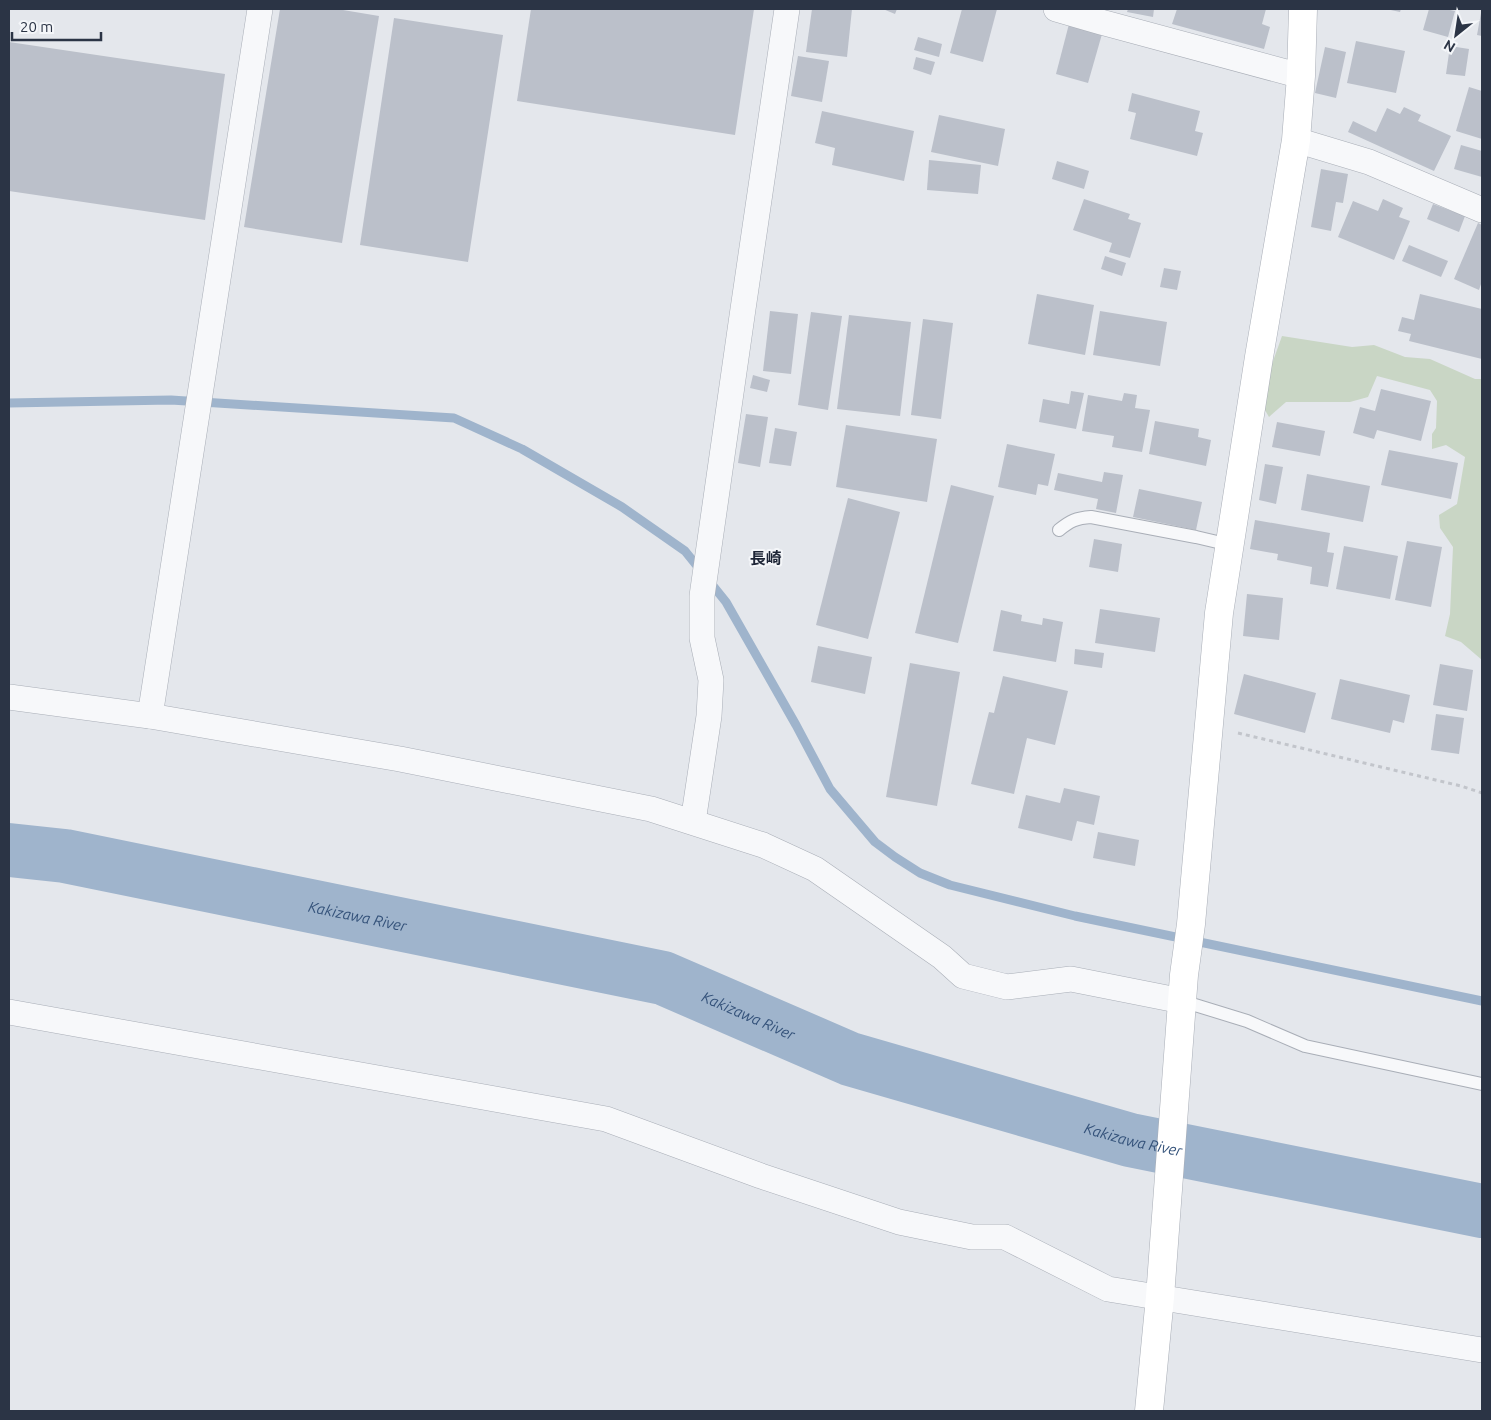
<svg xmlns="http://www.w3.org/2000/svg" width="1491" height="1420" font-family="Ubuntu,'Noto Sans JP',sans-serif">
  <style>
    .green { fill: #c9d6c5 }
    .lines { fill: none; stroke-linecap: round; stroke-linejoin: round }
    .stream { stroke: #9fb4cc; stroke-width: 9 }
    .river { stroke: #9fb4cc; stroke-width: 54 }
    .building { fill: #bbc0ca }
    .lane-casing { stroke: #a9aeb7; stroke-width: 14 }
    .street-casing { stroke: #a9aeb7; stroke-width: 26 }
    .secondary-casing { stroke: #a9aeb7; stroke-width: 29 }
    .path { stroke: #c2c5cb; stroke-width: 3; stroke-dasharray: 4 4; stroke-linecap: butt }
    .lane { stroke: #f7f8fa; stroke-width: 12 }
    .street { stroke: #f7f8fa; stroke-width: 25 }
    .secondary { stroke: #fff; stroke-width: 28 }
    .labels { text-anchor: middle; dominant-baseline: central; stroke-width: 4; stroke-linejoin: round; paint-order: stroke }
    .water-label { font-size: 15px; font-style: italic; fill: #34527a; stroke: #f4f6f9 }
    .quarter-label { font-size: 16px; font-weight: bold; fill: #1d2536; stroke: #f4f6f9 }
  </style>
  <rect width="100%" height="100%" fill="#e4e7ec"/>
  <polygon class="green" points="1282,336 1352,347 1374,345 1405,357 1430,359 1475,379 1482,379 1482,660 1461,642 1445,636 1450,614 1453,547 1440,528 1439,515 1457,504 1465,457 1446,445 1432,449 1432,434 1436,428 1437,401 1430,390 1377,376 1368,397 1350,402 1286,402 1269,417 1259,400"/>
  <g class="lines">
    <polyline class="stream" points="9,403 171,400 454,418 522,449 622,507 685,551 726,602 796,725 830,789 875,842 895,857 920,873 950,885 1075,916 1482,1001"/>
    <path class="river" id="s1" d="M9,850L65,856L663,978L850,1059L1130,1140L1482,1211"/>
  </g>
  <g class="building">
    <polygon points="280,9 337,9 379,16 342,243 244,227"/>
    <polygon points="531,9 754,9 735,135 517,101"/>
    <polygon points="812,9 852,9 847,57 806,52"/>
    <polygon points="883,9 897,9 895,14"/>
    <polygon points="962,9 997,9 983,62 950,53"/>
    <polygon points="1128,9 1154,9 1153,17 1127,12"/>
    <polygon points="1177,9 1266,9 1262,24 1270,27 1264,49 1172,24"/>
    <polygon points="1386,9 1401,9 1400,12"/>
    <polygon points="1429,9 1445,9 1455,11 1448,37 1423,30"/>
    <polygon points="1481,13 1482,13 1482,36 1477,35"/>
    <polygon points="394,18 503,35 468,262 360,245"/>
    <polygon points="1069,24 1102,34 1088,83 1056,74"/>
    <polygon points="918,37 942,44 939,57 914,50"/>
    <polygon points="1356,41 1405,51 1396,93 1347,83"/>
    <polygon points="9,42 225,74 205,220 9,191"/>
    <polygon points="1450,46 1469,49 1465,76 1446,74"/>
    <polygon points="1325,47 1346,52 1336,98 1315,93"/>
    <polygon points="798,56 829,61 822,102 791,96"/>
    <polygon points="916,57 935,62 931,75 913,69"/>
    <polygon points="1469,87 1482,91 1482,139 1456,131"/>
    <polygon points="1132,93 1200,111 1195,131 1203,133 1197,156 1130,139 1136,113 1128,111"/>
    <polygon points="1404,107 1421,115 1418,121 1451,136 1434,171 1348,132 1353,121 1376,132 1387,108 1400,114"/>
    <polygon points="822,111 914,131 904,181 832,165 835,148 815,143"/>
    <polygon points="939,115 1005,129 998,166 931,152"/>
    <polygon points="1461,145 1482,151 1482,177 1454,169"/>
    <polygon points="929,160 981,165 978,194 927,190"/>
    <polygon points="1057,161 1089,171 1084,189 1052,179"/>
    <polygon points="1321,169 1348,174 1343,203 1336,202 1331,231 1311,227"/>
    <polygon points="1084,199 1130,214 1128,219 1141,223 1130,258 1109,252 1112,243 1073,230"/>
    <polygon points="1383,199 1403,208 1399,217 1410,221 1394,260 1338,237 1353,201 1378,211"/>
    <polygon points="1433,204 1465,216 1459,232 1427,219"/>
    <polygon points="1478,223 1482,225 1482,281 1479,290 1454,279"/>
    <polygon points="1409,245 1448,261 1441,277 1402,261"/>
    <polygon points="1105,256 1126,263 1122,276 1101,269"/>
    <polygon points="1164,268 1181,271 1177,290 1160,287"/>
    <polygon points="1037,294 1094,305 1085,355 1028,344"/>
    <polygon points="1420,294 1482,309 1482,359 1409,341 1411,334 1398,331 1402,317 1414,320"/>
    <polygon points="770,311 798,314 791,374 763,371"/>
    <polygon points="1100,311 1167,322 1160,366 1093,355"/>
    <polygon points="811,312 842,316 828,410 798,405"/>
    <polygon points="849,315 911,322 900,416 837,409"/>
    <polygon points="923,319 953,323 941,419 911,415"/>
    <polygon points="753,375 770,380 767,392 750,388"/>
    <polygon points="1381,389 1431,401 1421,441 1377,430 1374,439 1353,433 1360,407 1375,411"/>
    <polygon points="1071,391 1084,393 1076,429 1039,422 1043,399 1069,404"/>
    <polygon points="1124,393 1137,395 1135,408 1150,410 1142,452 1112,447 1114,436 1082,431 1088,395 1122,401"/>
    <polygon points="746,414 768,417 760,467 738,463"/>
    <polygon points="1155,421 1199,429 1198,437 1211,440 1206,466 1149,454"/>
    <polygon points="1277,422 1325,431 1320,456 1272,447"/>
    <polygon points="846,425 937,439 927,502 836,487"/>
    <polygon points="775,428 797,432 791,466 769,463"/>
    <polygon points="1007,444 1055,454 1048,486 1038,484 1036,495 998,487"/>
    <polygon points="1389,450 1458,463 1451,499 1381,485"/>
    <polygon points="1265,464 1283,467 1276,504 1259,500"/>
    <polygon points="1104,472 1123,475 1116,513 1096,509 1098,499 1054,490 1058,473 1102,482"/>
    <polygon points="1307,474 1370,486 1363,522 1301,510"/>
    <polygon points="951,485 994,496 958,643 915,633"/>
    <polygon points="1139,489 1202,502 1196,530 1133,517"/>
    <polygon points="848,498 900,512 868,639 816,625"/>
    <polygon points="1255,520 1330,533 1327,552 1334,553 1328,587 1310,584 1312,567 1277,560 1278,554 1250,549"/>
    <polygon points="1094,539 1122,544 1118,572 1089,567"/>
    <polygon points="1407,541 1442,547 1431,607 1395,600"/>
    <polygon points="1344,546 1398,556 1390,599 1336,589"/>
    <polygon points="1247,594 1283,598 1279,640 1243,636"/>
    <polygon points="1100,609 1160,618 1155,652 1095,643"/>
    <polygon points="1001,610 1022,615 1021,621 1042,625 1043,618 1063,622 1056,662 993,651"/>
    <polygon points="818,646 872,657 865,694 811,682"/>
    <polygon points="1075,649 1104,653 1102,668 1074,664"/>
    <polygon points="910,663 960,672 937,806 886,797"/>
    <polygon points="1440,664 1473,670 1467,711 1433,705"/>
    <polygon points="1244,674 1316,693 1305,733 1234,714"/>
    <polygon points="1003,676 1068,691 1055,745 1027,738 1014,794 971,784 989,712 994,713"/>
    <polygon points="1340,679 1410,695 1404,723 1393,720 1390,733 1331,719"/>
    <polygon points="1436,714 1464,718 1459,754 1431,750"/>
    <polygon points="1064,788 1100,796 1094,825 1077,821 1072,841 1018,828 1026,795 1060,803"/>
    <polygon points="1098,832 1139,840 1135,866 1093,858"/>
  </g>
  <g class="lines">
    <g class="lane-casing">
      <g id="lane">
        <path d="M1059,530C1070,521 1076,518 1091,517L1196,537L1230,545"/>
        <polyline points="1182,1001 1247,1021 1305,1046 1482,1084"/>
      </g>
    </g>
    <g class="street-casing">
      <g id="street">
        <polyline points="1056,9 1101,22 1301,76"/>
        <polyline points="1296,140 1369,162 1482,210"/>
        <polyline points="9,697 150,716 400,759 651,809 763,845 815,869 942,957 963,976 1007,987 1071,979 1182,1001"/>
        <polyline points="150,716 260,9"/>
        <polyline points="693,822 709,716 711,680 702,638 702,596 743,309 787,9"/>
        <polyline points="9,1012 606,1119 761,1176 899,1222 972,1237 1005,1237 1108,1289 1482,1350"/>
      </g>
    </g>
    <g class="secondary-casing">
      <polyline id="secondary" points="1149,1411 1160,1297 1184,975 1191,924 1219,613 1259,357 1296,140 1301,76 1303,9"/>
    </g>
    <polyline class="path" points="1238,733 1461,786 1482,793"/>
    <use href="#lane" class="lane"/>
    <use href="#street" class="street"/>
    <use href="#secondary" class="secondary"/>
  </g>
  <g class="labels">
    <g class="water-label">
      <text stroke="none"><textPath href="#s1" startOffset="355">Kakizawa River</textPath></text>
      <text stroke="none"><textPath href="#s1" startOffset="760">Kakizawa River</textPath></text>
      <text stroke="none"><textPath href="#s1" startOffset="1165">Kakizawa River</textPath></text>
    </g>
    <g class="quarter-label">
      <text x="766" y="558">長崎</text>
    </g>
  </g>
  <rect width="1491" height="1420" fill="none" stroke="#2b3445" stroke-width="20"/>
  <g transform="translate(1456 35) rotate(210)" stroke="#f4f6f9" stroke-width="4" paint-order="stroke">
  <path d="M0-4L9 19L0 12L-9 19Z" fill="#2b3445"/>
  <text y="-8" font-size="14" font-weight="bold" text-anchor="middle" fill="#2b3445">N</text>
  </g>
  <path d="M12 32v8h89v-8" fill="none" stroke="#2b3445" stroke-width="2.5"/>
  <text x="20" y="32" font-size="15" fill="#2b3445" stroke="#f4f6f9" stroke-width="4" paint-order="stroke">20 m</text>
</svg>
